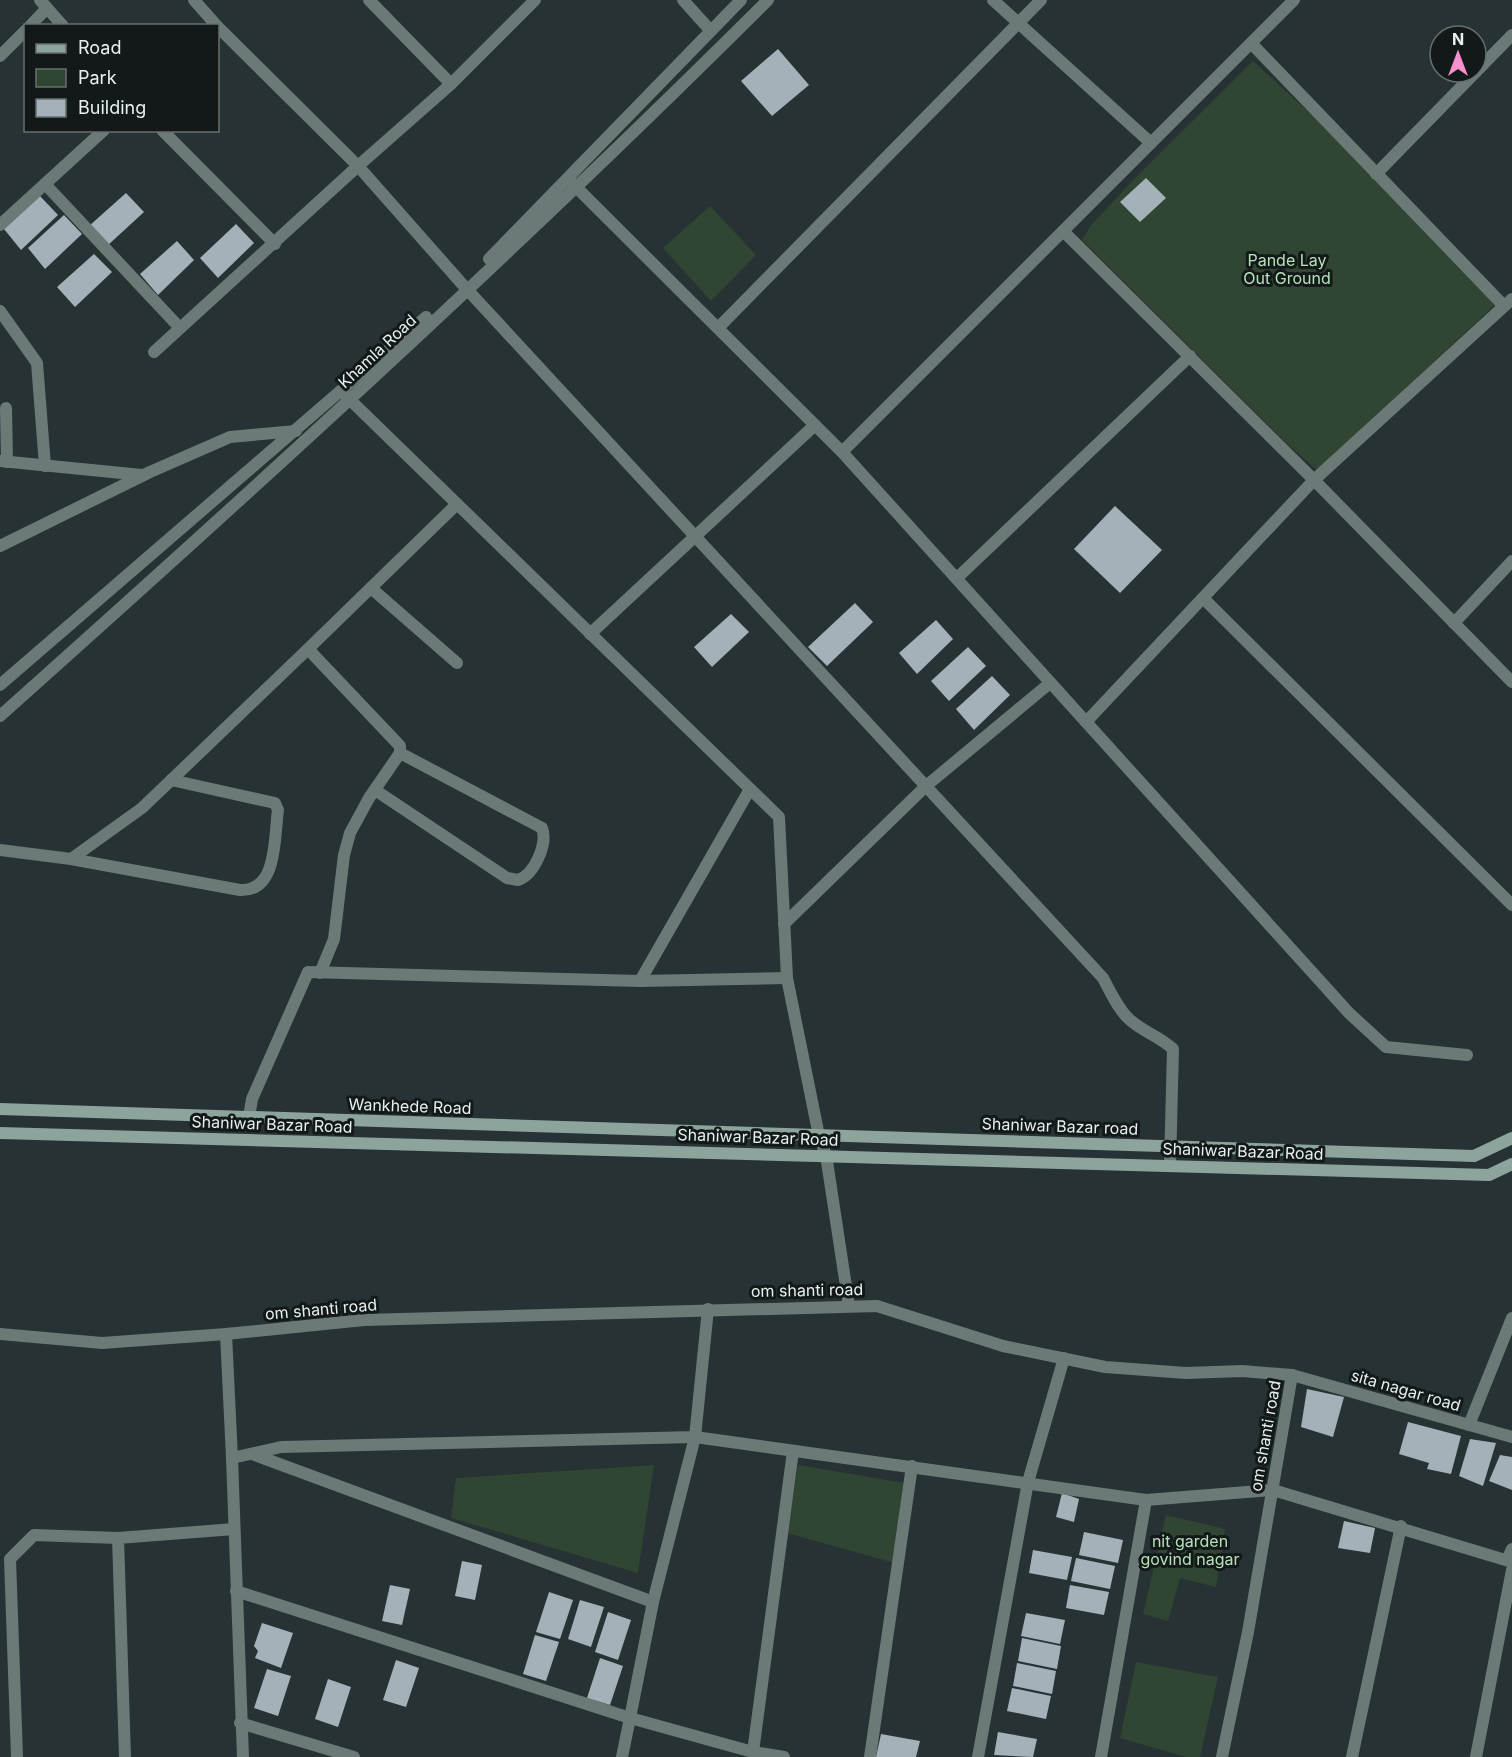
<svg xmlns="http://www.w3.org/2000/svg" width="1512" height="1757" font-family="Inter,sans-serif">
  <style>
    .green { fill: #314533 }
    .building { fill: #a5b1b8 }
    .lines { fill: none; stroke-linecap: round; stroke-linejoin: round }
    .minor { stroke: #6b7a76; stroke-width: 12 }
    .tertiary { stroke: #6b7a76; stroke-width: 12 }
    .secondary { stroke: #8da49d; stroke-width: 12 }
    .labels { text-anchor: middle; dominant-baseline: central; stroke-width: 6; stroke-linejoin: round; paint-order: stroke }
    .park-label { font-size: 16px; fill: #b4e0b8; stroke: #131919 }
    .street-label { font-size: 16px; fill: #e7eff0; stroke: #131919 }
  </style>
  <rect width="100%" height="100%" fill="#263233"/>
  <g class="green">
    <polygon points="1253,61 1313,116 1495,305 1317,470 1285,442 1082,240 1091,225 1139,174"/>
    <polygon points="710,206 756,255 711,301 663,248"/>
    <polygon points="654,1465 638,1573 451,1518 456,1478"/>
    <polygon points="798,1465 910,1484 898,1564 787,1533"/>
    <polygon points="1166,1515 1225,1529 1216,1587 1180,1578 1168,1621 1143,1614"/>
    <polygon points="1136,1662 1218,1677 1200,1757 1186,1757 1120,1738"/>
  </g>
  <g class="building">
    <polygon points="778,49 809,85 772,116 741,81"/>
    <polygon points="1146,178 1166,198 1140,222 1120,202"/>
    <polygon points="126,193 144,212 107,246 89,226"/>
    <polygon points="40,196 58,215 21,250 4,229"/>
    <polygon points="64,215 82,234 45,269 28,248"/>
    <polygon points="236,224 254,243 218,278 200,258"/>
    <polygon points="177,241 194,260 158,295 140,274"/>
    <polygon points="94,254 112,272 75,307 57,287"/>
    <polygon points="1115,506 1162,550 1120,593 1074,549"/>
    <polygon points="855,603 873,622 827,666 808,647"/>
    <polygon points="731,614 749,632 712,667 694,647"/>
    <polygon points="936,620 953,639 917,674 899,653"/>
    <polygon points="968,647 986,666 949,701 931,681"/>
    <polygon points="992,676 1010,695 974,730 956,709"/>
    <polygon points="1307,1389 1344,1397 1333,1437 1301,1427"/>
    <polygon points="1408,1422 1461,1436 1451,1474 1427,1469 1429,1463 1399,1454"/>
    <polygon points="1470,1439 1496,1443 1483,1486 1459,1476"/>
    <polygon points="1500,1455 1512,1457 1512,1490 1489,1481"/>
    <polygon points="1062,1493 1079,1499 1074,1522 1056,1517"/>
    <polygon points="1344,1521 1375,1528 1370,1553 1338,1548"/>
    <polygon points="1084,1532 1123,1540 1118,1563 1079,1555"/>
    <polygon points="1033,1550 1072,1557 1067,1580 1029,1573"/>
    <polygon points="1076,1558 1115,1566 1110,1589 1071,1581"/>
    <polygon points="462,1561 482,1565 475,1600 455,1596"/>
    <polygon points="390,1585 410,1589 402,1625 382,1621"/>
    <polygon points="1070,1585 1109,1592 1104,1615 1066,1608"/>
    <polygon points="549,1592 573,1600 560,1639 536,1632"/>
    <polygon points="580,1600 604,1607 591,1647 568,1639"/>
    <polygon points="608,1612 631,1620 618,1660 595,1652"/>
    <polygon points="1026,1613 1065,1620 1060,1644 1021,1636"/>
    <polygon points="262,1623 293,1633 281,1668 255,1658 258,1651 254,1646"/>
    <polygon points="535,1635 559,1642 546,1681 523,1674"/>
    <polygon points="1022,1638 1061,1646 1057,1669 1018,1661"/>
    <polygon points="600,1658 623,1666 610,1705 587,1698"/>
    <polygon points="396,1660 419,1668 406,1707 383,1700"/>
    <polygon points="1017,1663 1056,1671 1052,1694 1013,1686"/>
    <polygon points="267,1669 291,1676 278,1716 254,1708"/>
    <polygon points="328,1679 351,1687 338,1727 315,1719"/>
    <polygon points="1012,1688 1051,1696 1046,1719 1007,1711"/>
    <polygon points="998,1732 1037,1739 1033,1757 994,1755"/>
    <polygon points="881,1734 920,1741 916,1757 876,1757"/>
  </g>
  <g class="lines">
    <g class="minor">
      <polyline points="40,0 63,26"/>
      <polyline points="194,0 217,26"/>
      <polyline points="369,0 451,84"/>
      <path d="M535,0L451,84L358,166L463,285L1103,978C1110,991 1118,1009 1129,1019C1143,1032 1159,1036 1173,1049L1170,1165"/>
      <polyline points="683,0 710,30"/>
      <polyline points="993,0 1151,143"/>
      <polyline points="30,26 47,8"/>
      <polyline points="1251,43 1504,306"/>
      <polyline points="0,56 26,30"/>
      <polyline points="162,130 275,244"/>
      <polyline points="1376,174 1512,35"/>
      <polyline points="569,180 842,452 1349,1013 1386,1047 1467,1055"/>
      <polyline points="45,184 179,327"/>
      <polyline points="0,225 104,130"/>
      <polyline points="1063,231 1314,480 1512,682"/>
      <polyline points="0,311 37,363 45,466"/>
      <polyline points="718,328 1041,0"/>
      <polyline points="154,352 358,166 218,27"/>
      <polyline points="343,393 779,817 787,978 819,1136 826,1155 849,1306"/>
      <polyline points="6,408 7,462"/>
      <polyline points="842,452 1294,0"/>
      <polyline points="0,461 142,475"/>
      <polyline points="0,546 150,472 230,437 296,431"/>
      <polyline points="957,578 1190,356"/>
      <polyline points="371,588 457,663"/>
      <polyline points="1203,598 1512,905"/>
      <polyline points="1454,623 1512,561"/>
      <polyline points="590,634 815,425"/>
      <polyline points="308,649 457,504"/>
      <polyline points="1086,722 1314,480 1512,299"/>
      <path d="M375,790L507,878L518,880C534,875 548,844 542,828L400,753"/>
      <polyline points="0,850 71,859 142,808 308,649 400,746 400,753 369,798 350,833 344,855 334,939 320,973"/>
      <path d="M71,859L240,890C278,892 274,837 278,810L275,803L171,780"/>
      <polyline points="784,924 926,786 1050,683"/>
      <polyline points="640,981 750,789"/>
      <polyline points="249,1117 252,1099 308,972 640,981 787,978"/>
      <polyline points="0,1334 102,1343 226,1334 364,1320 877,1306 1003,1346 1105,1367 1186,1373 1242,1371 1292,1375 1248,1632 1222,1757"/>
      <polyline points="226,1334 232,1458 281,1447 695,1437 708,1309"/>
      <polyline points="1292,1375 1512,1437"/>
      <polyline points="1469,1425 1512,1318"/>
      <polyline points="232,1458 243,1757"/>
      <polyline points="1146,1500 1273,1490 1512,1562"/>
      <polyline points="1507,1560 1512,1549"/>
      <polyline points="236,1591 630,1718 653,1602 252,1454"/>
      <polyline points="653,1602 695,1437 1146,1500 1101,1757"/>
      <polyline points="240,1723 354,1757"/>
      <polyline points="753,1752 793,1451"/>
      <polyline points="17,1757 10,1559 34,1535 118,1538"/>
      <polyline points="125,1757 118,1538 234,1529"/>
      <polyline points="622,1757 630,1718 753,1752 784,1757"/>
      <polyline points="870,1757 912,1466"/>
      <polyline points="978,1757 1028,1482 1064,1358"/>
      <polyline points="1352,1757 1401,1526"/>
      <polyline points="1476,1757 1512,1570"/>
    </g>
    <g class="tertiary">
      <polyline points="489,259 741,0"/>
      <polyline points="0,685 426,317"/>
      <path d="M0,716C261,483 520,247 768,0"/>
    </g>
    <g class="secondary">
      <polyline points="0,1109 1474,1156 1512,1138"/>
      <polyline points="0,1133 1489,1175 1512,1164"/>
    </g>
  </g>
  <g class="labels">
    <g class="park-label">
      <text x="1287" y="260">Pande Lay<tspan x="1287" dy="18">Out Ground</tspan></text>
      <text x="1190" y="1541">nit garden<tspan x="1190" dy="18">govind nagar</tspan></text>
    </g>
    <g class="street-label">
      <text transform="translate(377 351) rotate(-43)">Khamla Road</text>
      <text transform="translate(410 1106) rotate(2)">Wankhede Road</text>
      <text transform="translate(272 1124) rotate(2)">Shaniwar Bazar Road</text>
      <text transform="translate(1060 1126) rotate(2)">Shaniwar Bazar road</text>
      <text transform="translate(758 1137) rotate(2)">Shaniwar Bazar Road</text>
      <text transform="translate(1243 1151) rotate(2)">Shaniwar Bazar Road</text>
      <text transform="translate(807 1290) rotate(-1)">om shanti road</text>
      <text transform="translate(321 1309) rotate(-5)">om shanti road</text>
      <text transform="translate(1406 1390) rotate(16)">sita nagar road</text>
      <text transform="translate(1265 1436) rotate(-80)">om shanti road</text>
    </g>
  </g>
  <rect x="24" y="24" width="195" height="108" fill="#131919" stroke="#686f6f" stroke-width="1.5"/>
  <rect x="36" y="44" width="30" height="9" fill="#8da49d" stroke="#686f6f" stroke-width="1.5"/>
  <text x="78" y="54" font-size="18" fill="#e7eff0">Road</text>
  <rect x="36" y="69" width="30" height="18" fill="#314533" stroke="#686f6f" stroke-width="1.5"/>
  <text x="78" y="84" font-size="18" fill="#e7eff0">Park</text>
  <rect x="36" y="99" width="30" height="18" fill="#a5b1b8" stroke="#686f6f" stroke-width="1.5"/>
  <text x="78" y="114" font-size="18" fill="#e7eff0">Building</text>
  <g transform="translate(1458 54)"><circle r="28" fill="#131919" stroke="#686f6f" stroke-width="1.5"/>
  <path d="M0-4.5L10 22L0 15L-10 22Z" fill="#f790ce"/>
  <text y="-9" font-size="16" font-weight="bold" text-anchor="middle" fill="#e7eff0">N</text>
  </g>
</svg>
